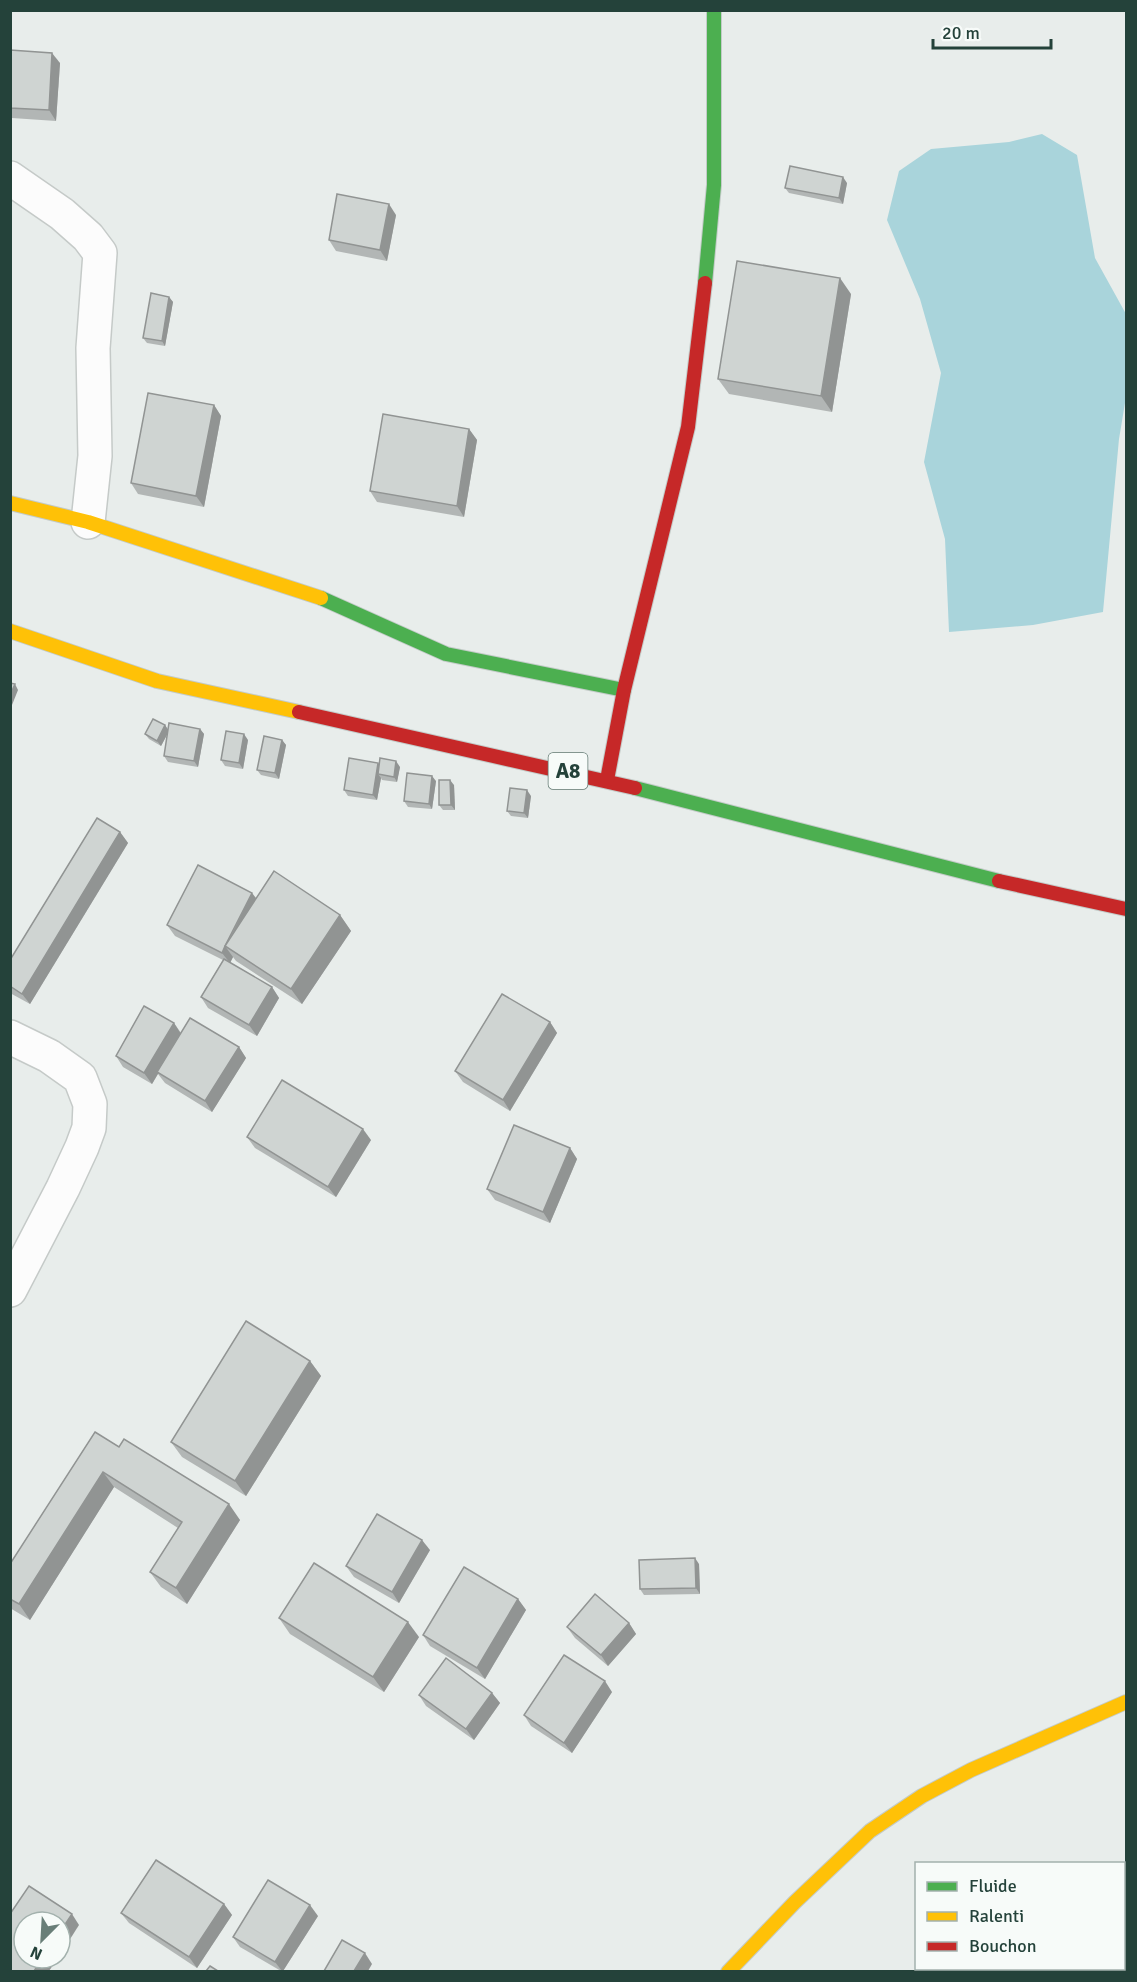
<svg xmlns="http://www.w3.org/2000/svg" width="1137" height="1982" font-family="Signika,sans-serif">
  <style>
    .water { fill: #a9d4db }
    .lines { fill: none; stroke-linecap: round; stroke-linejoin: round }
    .street-casing { stroke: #c5cac8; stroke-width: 36 }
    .fast-casing { stroke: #c3cbc8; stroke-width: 16 }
    .slow-casing { stroke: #c3cbc8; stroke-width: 16 }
    .jam-casing { stroke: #c3cbc8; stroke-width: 16 }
    .street { stroke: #fcfcfc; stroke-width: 33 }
    .fast { stroke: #4caf50; stroke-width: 14 }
    .slow { stroke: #ffc107; stroke-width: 14 }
    .jam { stroke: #c62828; stroke-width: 14 }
    .wall { fill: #b2b6b5 }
    .shaded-wall { fill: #919493 }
    .building { fill: #cfd4d2; stroke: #919493; stroke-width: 1.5 }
    .labels { text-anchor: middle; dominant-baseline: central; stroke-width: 6; stroke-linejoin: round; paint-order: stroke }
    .shield { fill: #f7fbf9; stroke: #637a73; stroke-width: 1.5 }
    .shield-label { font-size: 21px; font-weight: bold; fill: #24423a }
  </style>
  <rect width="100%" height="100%" fill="#e8edeb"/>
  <polygon class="water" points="1042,134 1077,155 1095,258 1126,314 1126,397 1119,439 1103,612 1033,625 949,632 945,539 924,462 941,373 920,299 887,220 899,171 931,149 1009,142"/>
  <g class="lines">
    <g class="street-casing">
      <g id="street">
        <polyline points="10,178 62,214 88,237 100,253 93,348 95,456 88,522"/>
        <polyline points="10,1037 49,1056 80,1078 90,1104 89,1128 82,1147 63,1188 10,1290"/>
      </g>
    </g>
    <g class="fast-casing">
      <g id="fast">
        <polyline points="705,283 714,185 714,10"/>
        <polyline points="321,598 446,654 624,690"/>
        <polyline points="635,788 999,881"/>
      </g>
    </g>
    <g class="slow-casing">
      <g id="slow">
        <polyline points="10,503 88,522 321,598"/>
        <polyline points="10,631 157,681 299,712"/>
        <polyline points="728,1972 795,1902 870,1831 922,1796 971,1770 1126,1702"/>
      </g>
    </g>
    <g class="jam-casing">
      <g id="jam">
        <polyline points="299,712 635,788"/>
        <polyline points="607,780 624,690 688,427 705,283"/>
        <polyline points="999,881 1126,909"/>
      </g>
    </g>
    <use href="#street" class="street"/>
    <use href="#fast" class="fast"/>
    <use href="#slow" class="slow"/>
    <use href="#jam" class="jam"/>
  </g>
  <g class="wall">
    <polygon points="10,50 60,63 56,121 12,118 10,116"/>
    <polygon points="847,183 843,204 789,193 785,188"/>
    <polygon points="396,215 387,261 336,251 329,240"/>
    <polygon points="851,294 832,412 729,394 718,379"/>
    <polygon points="169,297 173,302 165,346 147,343 143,338"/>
    <polygon points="214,405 221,416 204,507 138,494 131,483"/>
    <polygon points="469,429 477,440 464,517 377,502 370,491"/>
    <polygon points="165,725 168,730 200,729 204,734 198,767 168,762 164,756 168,733 161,746 149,739 145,734"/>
    <polygon points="248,740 243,769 225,766 221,760"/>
    <polygon points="282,740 286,745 279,779 261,775 257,770"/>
    <polygon points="378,763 379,764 400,767 397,782 382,780 381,778 377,800 348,796 344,790"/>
    <polygon points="436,781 432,809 408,807 404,801"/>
    <polygon points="454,785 455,810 443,810 439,805"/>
    <polygon points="531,796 528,818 511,816 507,811"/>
    <polygon points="120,832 128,843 30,1004 10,993 10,960"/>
    <polygon points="256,898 340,915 351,931 302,1004 236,961 233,957 230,963 272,987 279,998 257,1036 208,1008 201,997 223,960 175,936 167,925"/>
    <polygon points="550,1022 557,1033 510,1111 463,1082 455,1071"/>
    <polygon points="174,1023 181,1033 239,1047 246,1058 212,1112 165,1083 158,1074 152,1084 123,1067 116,1056"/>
    <polygon points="247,1137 371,1140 336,1197 255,1148"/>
    <polygon points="570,1148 577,1159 550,1223 495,1200 487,1189"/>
    <polygon points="310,1361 321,1376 246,1496 182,1457 171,1442"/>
    <polygon points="95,1432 240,1520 187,1604 161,1587 150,1572 178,1528 114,1487 30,1620 10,1608 10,1564"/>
    <polygon points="430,1550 399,1603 354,1577 346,1566"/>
    <polygon points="699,1564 700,1594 644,1595 640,1589"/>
    <polygon points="518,1599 526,1610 485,1679 430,1646 423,1635"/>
    <polygon points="279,1618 419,1637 384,1692 290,1634"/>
    <polygon points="629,1623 636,1634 608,1666 575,1638 567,1627"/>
    <polygon points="612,1692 572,1753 531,1726 524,1715"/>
    <polygon points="492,1693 500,1703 474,1740 426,1706 419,1695"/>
    <polygon points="224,1904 232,1915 197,1968 129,1923 121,1913"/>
    <polygon points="318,1916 283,1971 281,1971 240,1947 233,1937"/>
  </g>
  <g class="shaded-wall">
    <polygon points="52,53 60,63 56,121 49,110"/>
    <polygon points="843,177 847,183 843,204 839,198"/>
    <polygon points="389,204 396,215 387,261 380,250"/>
    <polygon points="840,278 851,294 832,412 821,396"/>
    <polygon points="169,297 173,302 165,346 162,341"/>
    <polygon points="214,405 221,416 204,507 196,496"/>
    <polygon points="469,429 477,440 464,517 457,506"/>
    <polygon points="15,684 18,690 10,710 10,695"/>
    <polygon points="165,725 169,731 161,746 157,741"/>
    <polygon points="200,729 204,734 198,767 194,761"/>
    <polygon points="244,734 248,740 243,769 239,763"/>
    <polygon points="282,740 286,745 279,779 275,773"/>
    <polygon points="396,761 400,767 397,782 394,777"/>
    <polygon points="378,763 382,768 378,774 381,778 377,800 373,795"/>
    <polygon points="432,776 436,781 432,809 429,804"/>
    <polygon points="450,780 454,785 455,810 451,805"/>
    <polygon points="527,790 531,796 528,818 524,813"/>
    <polygon points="120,832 128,843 30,1004 22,994"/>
    <polygon points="252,893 260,903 226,946"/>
    <polygon points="340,915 351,931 302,1004 291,989"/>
    <polygon points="225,946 233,957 230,963 222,953"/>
    <polygon points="272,987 279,998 257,1036 249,1025"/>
    <polygon points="550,1022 557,1033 510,1111 503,1100"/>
    <polygon points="174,1023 181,1034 152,1084 144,1073"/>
    <polygon points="239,1047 246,1058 212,1112 205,1101"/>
    <polygon points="363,1129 371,1140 336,1197 328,1187"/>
    <polygon points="570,1148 577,1159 550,1223 543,1212"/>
    <polygon points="310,1361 321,1376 246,1496 235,1481"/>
    <polygon points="103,1472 114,1487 30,1620 19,1604"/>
    <polygon points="229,1504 240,1520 187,1604 176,1588"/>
    <polygon points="422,1540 430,1550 399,1603 392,1592"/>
    <polygon points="695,1558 699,1564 700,1594 696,1588"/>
    <polygon points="518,1599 526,1610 485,1679 477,1668"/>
    <polygon points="408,1622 419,1637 384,1692 373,1677"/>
    <polygon points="629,1623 636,1634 608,1666 601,1655"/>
    <polygon points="605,1681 612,1692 572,1753 564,1743"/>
    <polygon points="492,1693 500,1703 474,1740 466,1729"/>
    <polygon points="224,1904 232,1915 197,1968 189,1957"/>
    <polygon points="310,1905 318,1916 283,1971 282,1971 275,1962"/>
    <polygon points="72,1914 79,1925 60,1955 60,1932"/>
    <polygon points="365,1953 372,1964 368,1971 354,1971"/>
    <polygon points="43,1958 58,1958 49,1971 34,1971"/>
  </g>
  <g class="building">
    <polygon points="10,50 52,53 49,110 10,108"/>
    <polygon points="790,166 843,177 839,198 785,188"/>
    <polygon points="337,194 389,204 380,250 329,240"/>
    <polygon points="737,261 840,278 821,396 718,379"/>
    <polygon points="151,293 169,297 162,341 143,338"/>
    <polygon points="148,393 214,405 196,496 131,483"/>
    <polygon points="383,414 469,429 457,506 370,491"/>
    <polygon points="10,683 15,684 10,695"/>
    <polygon points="153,719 165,725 157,741 145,734"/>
    <polygon points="169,723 200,729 194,761 164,756"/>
    <polygon points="226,731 244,734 239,763 221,760"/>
    <polygon points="264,736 282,740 275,773 257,770"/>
    <polygon points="349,758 378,763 373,795 344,790"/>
    <polygon points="380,758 396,761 394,777 378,774"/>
    <polygon points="407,773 432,776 429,804 404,801"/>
    <polygon points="439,780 450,780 451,805 439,805"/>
    <polygon points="510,788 527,790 524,813 507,811"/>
    <polygon points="97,818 120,832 22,994 10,986 10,960"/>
    <polygon points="198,865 252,893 225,946 222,953 167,925"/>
    <polygon points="274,871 340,915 291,989 225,946"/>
    <polygon points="224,959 272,987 249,1025 201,997"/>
    <polygon points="502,994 550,1022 503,1100 455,1071"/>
    <polygon points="144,1006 174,1023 144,1073 116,1056"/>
    <polygon points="190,1018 239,1047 205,1101 157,1072"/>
    <polygon points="282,1080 363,1129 328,1187 247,1137"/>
    <polygon points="514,1125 570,1148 543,1212 487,1189"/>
    <polygon points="246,1321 310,1361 235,1481 171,1442"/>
    <polygon points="95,1432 119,1447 124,1439 229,1504 176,1588 150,1572 182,1522 103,1472 19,1604 10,1599 10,1564"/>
    <polygon points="377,1514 422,1540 392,1592 346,1566"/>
    <polygon points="695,1558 696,1588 640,1589 639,1560"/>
    <polygon points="314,1563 408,1622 373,1677 279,1618"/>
    <polygon points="464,1567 518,1599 477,1668 423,1635"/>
    <polygon points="595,1594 629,1623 601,1655 567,1627"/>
    <polygon points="564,1655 605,1681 564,1743 524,1715"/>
    <polygon points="446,1658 492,1693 466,1729 419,1695"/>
    <polygon points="156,1860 224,1904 189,1957 121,1913"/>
    <polygon points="268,1880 310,1905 275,1962 233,1937"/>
    <polygon points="29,1886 72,1914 60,1932 60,1922 24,1922 24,1958 43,1958 34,1971 10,1971 10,1914"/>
    <polygon points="342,1940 365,1953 354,1971 324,1971"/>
    <polygon points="210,1966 218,1971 206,1971"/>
  </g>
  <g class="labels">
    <rect class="shield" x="548.5" y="753" width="39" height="36" rx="4.5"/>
    <g class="shield-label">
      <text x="568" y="771">A8</text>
    </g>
  </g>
  <rect width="1137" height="1982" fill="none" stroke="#24423a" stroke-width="24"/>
  <rect x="915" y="1862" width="210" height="108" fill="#f7fbf9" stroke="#a3b1ad" stroke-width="1.5"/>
  <rect x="927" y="1882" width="30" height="9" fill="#4caf50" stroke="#a3b1ad" stroke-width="1.5"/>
  <text x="969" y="1892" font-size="18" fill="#24423a">Fluide</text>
  <rect x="927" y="1912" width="30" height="9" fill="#ffc107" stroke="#a3b1ad" stroke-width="1.5"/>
  <text x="969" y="1922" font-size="18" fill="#24423a">Ralenti</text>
  <rect x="927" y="1942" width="30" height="9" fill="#c62828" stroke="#a3b1ad" stroke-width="1.5"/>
  <text x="969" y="1952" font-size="18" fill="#24423a">Bouchon</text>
  <g transform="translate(42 1940) rotate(204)"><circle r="28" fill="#f7fbf9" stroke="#a3b1ad" stroke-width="1.5"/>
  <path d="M0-4.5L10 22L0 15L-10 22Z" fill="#697e78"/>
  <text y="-9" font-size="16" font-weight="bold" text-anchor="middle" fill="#24423a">N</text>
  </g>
  <path d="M933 39v9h118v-9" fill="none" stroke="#24423a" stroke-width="3"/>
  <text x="942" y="39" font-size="18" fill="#24423a" stroke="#f7fbf9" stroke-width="4.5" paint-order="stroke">20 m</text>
</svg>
